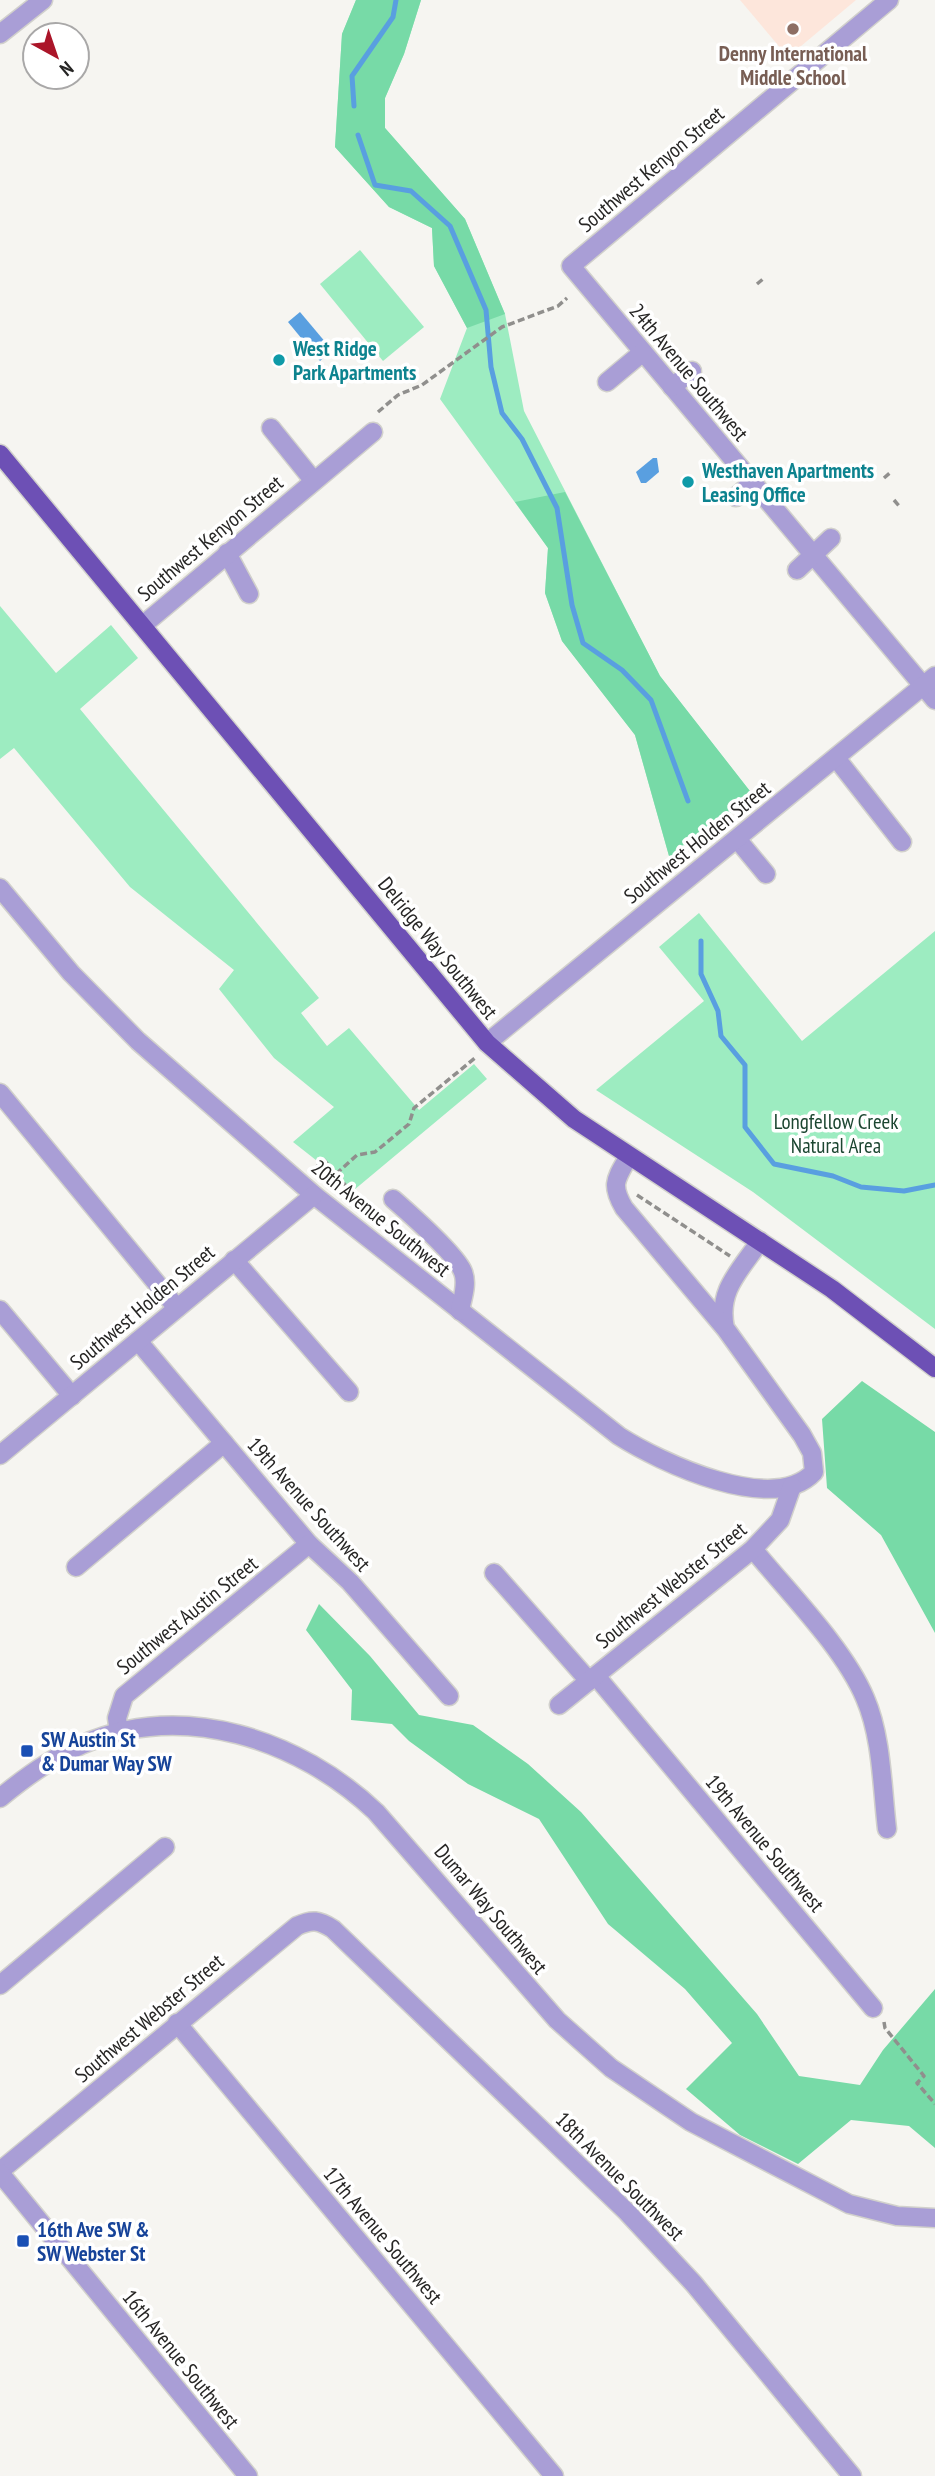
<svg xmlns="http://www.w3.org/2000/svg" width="935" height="2476" font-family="'PT Sans Narrow',sans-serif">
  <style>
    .education { fill: #fde6db }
    .green { fill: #9decc1 }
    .forest { fill: #77daa7 }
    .water { fill: #599fe0 }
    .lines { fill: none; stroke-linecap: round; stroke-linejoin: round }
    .stream { stroke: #599fe0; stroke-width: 5 }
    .minor-casing { stroke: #d1d0cc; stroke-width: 21 }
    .major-casing { stroke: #d1d0cc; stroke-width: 21 }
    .path { stroke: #908f8d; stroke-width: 3.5; stroke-dasharray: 7 3.5; stroke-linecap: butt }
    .minor { stroke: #a99ed6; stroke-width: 18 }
    .major { stroke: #6d50b5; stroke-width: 18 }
    .education-dot { fill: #8d6e63; stroke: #fff; stroke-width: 2.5 }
    .culture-dot { fill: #0f9aa8; stroke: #fff; stroke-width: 2.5 }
    .transit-dot { fill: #1a4fb4; stroke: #fff; stroke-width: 2.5 }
    .labels { text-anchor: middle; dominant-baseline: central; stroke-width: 7; stroke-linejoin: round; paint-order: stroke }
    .education-label { font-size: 21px; font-weight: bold; fill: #785e54; stroke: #fff }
    .street-label { font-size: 21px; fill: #272625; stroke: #fff }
    .culture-label { font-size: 21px; font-weight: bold; fill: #0d838f; stroke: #fff; text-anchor: start }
    .park-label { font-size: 21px; fill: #1c4631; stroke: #fff }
    .transit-label { font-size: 21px; font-weight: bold; fill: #164399; stroke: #fff; text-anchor: start }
  </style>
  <rect width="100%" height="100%" fill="#f6f5f1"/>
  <polygon class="education" points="740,0 856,0 788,57"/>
  <g class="green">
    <polygon points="356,0 421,0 404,54 385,98 385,128 465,219 505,314 524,411 660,676 753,795 671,863 635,735 562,641 545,593 548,548 440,399 467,328 434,266 432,228 389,207 335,147 342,34"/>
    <polygon points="360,250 424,327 383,361 320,284"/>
    <polygon points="0,606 56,673 111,625 138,658 80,709 319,998 301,1013 327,1046 349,1028 419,1110 474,1064 487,1079 354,1190 293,1142 334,1107 274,1058 219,989 234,970 130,887 14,748 0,759"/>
    <polygon points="699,913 802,1041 935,931 935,1329 753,1192 596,1090 704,1001 659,947"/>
  </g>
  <g class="forest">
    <polygon points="356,0 421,0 404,54 385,98 385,128 465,219 505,314 467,328 434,266 432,228 389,207 335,147 342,34"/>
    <polygon points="565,492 660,676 753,795 671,863 635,735 562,641 545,593 548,548 515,502"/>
    <polygon points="862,1381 935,1432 935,1633 881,1535 827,1488 822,1419"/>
    <polygon points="319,1604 370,1656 419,1715 473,1725 528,1764 581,1812 757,2014 799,2076 860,2085 883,2050 935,1989 935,2148 909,2126 851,2120 798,2164 740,2135 686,2089 732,2043 685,1989 608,1924 539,1819 468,1784 409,1741 392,1724 351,1720 352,1690 306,1630"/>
  </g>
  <g class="water">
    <polygon points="300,312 332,350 320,361 288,322"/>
    <polygon points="653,458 657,458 659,472 646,483 641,483 636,472"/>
  </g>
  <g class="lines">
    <g class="stream">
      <polyline points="354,106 352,76 393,17 396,0"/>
      <polyline points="358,135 375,185 411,191 450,226 486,310 491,367 502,413 522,439 557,508 572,605 583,643 622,670 651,700 688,801"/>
      <polyline points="701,941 701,974 718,1011 721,1036 745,1065 745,1127 774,1164 833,1176 861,1187 904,1191 935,1185"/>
    </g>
    <g class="minor-casing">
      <g id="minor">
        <polyline points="889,0 571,266 935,700"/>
        <polyline points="0,34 43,0"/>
        <polyline points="607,382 643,352"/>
        <polyline points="672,387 692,371"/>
        <polyline points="271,428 313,480"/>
        <polyline points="736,497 752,483"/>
        <polyline points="227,553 249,594"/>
        <polyline points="797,570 831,538"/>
        <polyline points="143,625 373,432"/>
        <polyline points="836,758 902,842"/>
        <polyline points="737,839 766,874"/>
        <path d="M0,888L71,973L138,1041L314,1195L619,1436C660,1462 773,1516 814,1472L812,1453L802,1435L725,1328C717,1290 740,1271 760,1241"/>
        <polyline points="487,1043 935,676"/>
        <polyline points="0,1093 177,1308"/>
        <path d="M629,1156C616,1179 610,1184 624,1208L724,1327"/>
        <path d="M393,1199C409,1213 457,1255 463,1272C468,1284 462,1299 460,1311"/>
        <polyline points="234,1260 349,1392"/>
        <polyline points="0,1310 72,1396"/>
        <polyline points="138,1341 309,1544 350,1582 449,1696"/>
        <polyline points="0,1455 314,1195"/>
        <path d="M753,1549C788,1592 844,1648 865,1698C882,1737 882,1787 887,1829"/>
        <polyline points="76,1567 224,1443"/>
        <polyline points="494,1573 589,1681"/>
        <polyline points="596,1676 873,2008"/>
        <polyline points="559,1705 753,1549 780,1520 792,1486"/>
        <polyline points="119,1734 117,1718 124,1696 309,1544"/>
        <path d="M0,1798C24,1778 52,1758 81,1745C183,1700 299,1739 376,1812L557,2020L611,2068L691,2122L849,2204L897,2216L935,2218"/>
        <polyline points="0,1985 165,1847"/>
        <polyline points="177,2023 554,2476"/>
        <path d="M0,2171L297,1926C312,1919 319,1920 333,1929L627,2212L694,2284L852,2476"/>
        <polyline points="0,2173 248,2476"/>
      </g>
    </g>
    <g class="major-casing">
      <polyline id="major" points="0,454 487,1043 574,1119 832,1289 935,1368"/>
    </g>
    <g class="path">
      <polyline points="757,284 763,279"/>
      <polyline points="378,412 398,395 422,385 502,327 558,306 567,298"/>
      <polyline points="884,478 891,472"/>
      <polyline points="894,500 900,507"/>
      <polyline points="315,1168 324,1160 352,1193 345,1199"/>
      <polyline points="336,1174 357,1155 375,1152 409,1124 414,1108 475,1058"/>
      <polyline points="637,1195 730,1256"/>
      <polyline points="884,2022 885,2028 924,2076 917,2083 935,2104"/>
    </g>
    <use href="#minor" class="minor"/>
    <use href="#major" class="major"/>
  </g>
  <circle class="education-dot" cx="793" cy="29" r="7"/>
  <g class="culture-dot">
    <circle cx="279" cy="360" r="7"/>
    <circle cx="688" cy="482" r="7"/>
  </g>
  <g class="transit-dot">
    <rect x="20" y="1744" width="14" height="14" rx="3.5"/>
    <rect x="16" y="2234" width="14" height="14" rx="3.5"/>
  </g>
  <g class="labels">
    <g class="education-label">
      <text x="793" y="53">Denny International<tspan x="793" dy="24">Middle School</tspan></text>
    </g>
    <g class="street-label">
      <text transform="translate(651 169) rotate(-40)">Southwest Kenyon Street</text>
      <text transform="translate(689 372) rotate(50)">24th Avenue Southwest</text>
      <text transform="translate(210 538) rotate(-40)">Southwest Kenyon Street</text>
      <text transform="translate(697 842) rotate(-39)">Southwest Holden Street</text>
      <text transform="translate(438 948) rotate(51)">Delridge Way Southwest</text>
      <text transform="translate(381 1218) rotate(39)">20th Avenue Southwest</text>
      <text transform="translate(142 1307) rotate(-40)">Southwest Holden Street</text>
      <text transform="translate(309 1504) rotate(48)">19th Avenue Southwest</text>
      <text transform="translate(671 1585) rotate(-39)">Southwest Webster Street</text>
      <text transform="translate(187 1615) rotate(-39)">Southwest Austin Street</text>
      <text transform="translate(765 1843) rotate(50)">19th Avenue Southwest</text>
      <text transform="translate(491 1909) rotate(50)">Dumar Way Southwest</text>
      <text transform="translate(149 2018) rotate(-40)">Southwest Webster Street</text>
      <text transform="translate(620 2176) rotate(45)">18th Avenue Southwest</text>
      <text transform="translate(383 2235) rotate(50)">17th Avenue Southwest</text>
      <text transform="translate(181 2359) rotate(51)">16th Avenue Southwest</text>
    </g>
    <g class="culture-label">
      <text x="293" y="348">West Ridge<tspan x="293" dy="24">Park Apartments</tspan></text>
      <text x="702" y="470">Westhaven Apartments<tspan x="702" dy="24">Leasing Office</tspan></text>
    </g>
    <g class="park-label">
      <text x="836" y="1121">Longfellow Creek<tspan x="836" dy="24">Natural Area</tspan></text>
    </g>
    <g class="transit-label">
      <text x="41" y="1739">SW Austin St<tspan x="41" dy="24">&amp; Dumar Way SW</tspan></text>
      <text x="37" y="2229">16th Ave SW &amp;<tspan x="37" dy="24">SW Webster St</tspan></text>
    </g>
  </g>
  <g transform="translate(56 56) rotate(140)"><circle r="33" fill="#ffffff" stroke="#a9a8a8" stroke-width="2"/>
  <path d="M0-5L12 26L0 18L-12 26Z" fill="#ab1529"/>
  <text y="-10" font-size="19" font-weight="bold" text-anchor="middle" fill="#272625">N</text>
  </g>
</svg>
